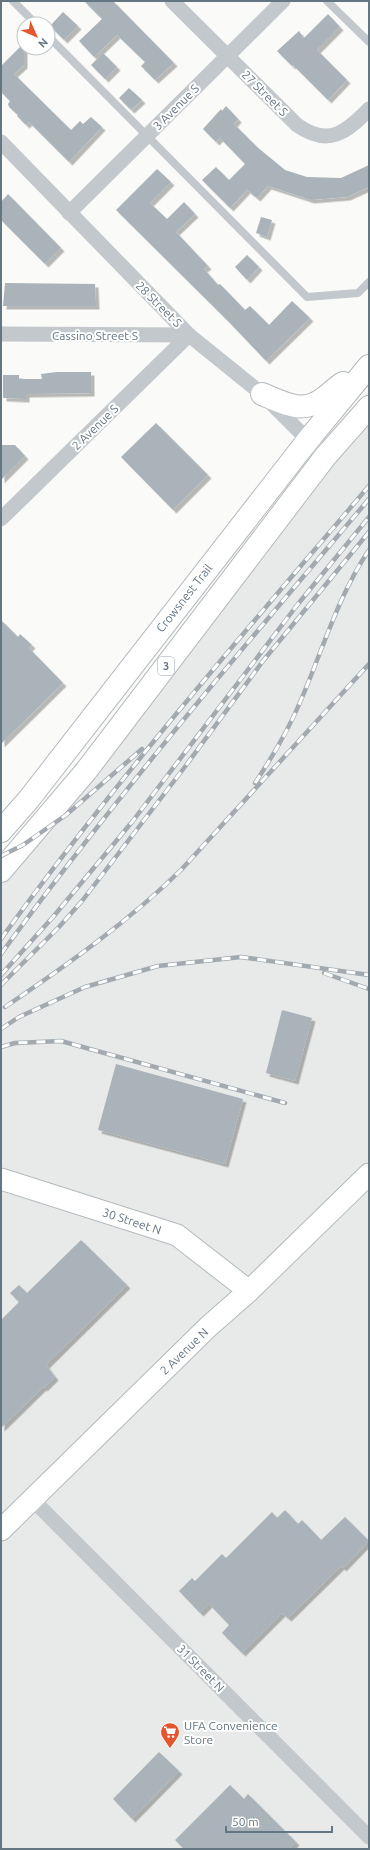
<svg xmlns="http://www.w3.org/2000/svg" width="370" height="1850" font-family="Ubuntu,sans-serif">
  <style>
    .built { fill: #e8e9e9 }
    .building { fill: #aab3b9; filter: url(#shadow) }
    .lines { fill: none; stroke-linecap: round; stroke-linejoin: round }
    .secondary-casing { stroke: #b3babf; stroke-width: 23 }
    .highway-casing { stroke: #b4b9bd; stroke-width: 24 }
    .lane { stroke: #c3c8cc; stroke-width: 8 }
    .street { stroke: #c3c8cc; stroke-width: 15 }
    .secondary { stroke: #fff; stroke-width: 21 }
    .highway { stroke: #fff; stroke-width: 22 }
    .rail-casing { stroke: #a2aab0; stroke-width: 4.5 }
    .rail { stroke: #fff; stroke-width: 3; stroke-dasharray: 9; stroke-linecap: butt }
    .labels { text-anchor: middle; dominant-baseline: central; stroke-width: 4; stroke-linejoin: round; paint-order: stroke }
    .shield { fill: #fff; stroke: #939fa8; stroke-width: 1 }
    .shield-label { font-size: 11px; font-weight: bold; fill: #657683 }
    .street-label { font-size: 12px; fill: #657683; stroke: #fff }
    .poi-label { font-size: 12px; fill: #657683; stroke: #fff; text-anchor: start }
  </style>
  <defs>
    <filter id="shadow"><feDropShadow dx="3.5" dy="3.5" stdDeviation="0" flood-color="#0004"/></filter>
  </defs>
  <rect width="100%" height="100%" fill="#fafaf8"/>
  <polygon class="built" points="369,407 369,1849 1,1849 1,871"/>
  <g class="building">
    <polygon points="84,1 113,1 174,63 155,80 141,66 145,62 117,35 94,57 79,41 102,19"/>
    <polygon points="63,12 78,26 64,40 50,26"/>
    <polygon points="328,14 340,27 317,50 347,80 328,100 293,65 292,66 277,51 299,31 304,38"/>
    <polygon points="24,43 24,65 14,74 71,130 80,121 83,124 91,117 102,127 69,162 29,122 26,125 17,116 18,115 9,107 8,104 10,101 1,92 1,66"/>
    <polygon points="103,53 117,67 105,79 91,65"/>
    <polygon points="129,88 142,100 131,110 119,98"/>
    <polygon points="226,106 238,119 234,124 257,147 285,170 307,177 341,178 369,165 369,187 347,197 311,200 268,186 257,198 247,190 230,208 202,180 216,167 229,180 245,164 220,138 216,142 203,129 221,109 222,111"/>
    <polygon points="157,169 171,182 150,203 167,219 184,202 195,214 176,232 208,266 204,269 218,285 220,284 245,310 250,306 269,325 292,301 310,318 266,361 228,321 116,210"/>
    <polygon points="8,194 61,248 45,264 1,220 1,202"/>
    <polygon points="261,217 272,220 267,237 256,233"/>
    <polygon points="247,255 259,267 247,280 235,267"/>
    <polygon points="5,283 95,284 96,306 3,306"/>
    <polygon points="57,372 91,372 91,393 26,394 26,399 3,398 3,375 19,375 19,379 42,379 41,374"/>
    <polygon points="156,423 208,475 173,510 121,457"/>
    <polygon points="1,445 15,445 25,456 1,480"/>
    <polygon points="1,620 18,637 20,634 32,645 29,648 63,683 1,744"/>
    <polygon points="282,1010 312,1018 295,1081 266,1073"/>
    <polygon points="116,1064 243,1099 225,1164 98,1130"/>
    <polygon points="81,1240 127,1285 46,1365 55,1377 44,1388 43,1387 1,1428 1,1320 19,1302 10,1293 19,1285 27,1293"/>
    <polygon points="285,1510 298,1524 302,1520 321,1540 345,1517 369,1541 343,1568 341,1566 288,1618 282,1613 242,1653 222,1633 229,1625 209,1604 200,1613 179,1591 192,1578 195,1581 222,1554 226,1558 272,1512 277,1518"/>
    <polygon points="159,1752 179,1771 132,1819 113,1799"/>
    <polygon points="230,1785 244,1799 248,1794 296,1842 289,1849 184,1849 175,1840"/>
  </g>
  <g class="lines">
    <g class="secondary-casing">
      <g id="secondary">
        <polyline points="1,1179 177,1235 249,1291"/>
        <polyline points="1,1530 208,1327 249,1291 369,1174"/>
      </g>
    </g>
    <g class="highway-casing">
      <g id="highway">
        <path d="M262,394C282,402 301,414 321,400C329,395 335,388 343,383"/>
        <polyline points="1,831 29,799 308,440 369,366"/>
        <polyline points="1,871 86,771 325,457 369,407"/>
      </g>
    </g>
    <g class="lane">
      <polyline points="13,1 36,24"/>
      <polyline points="327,1 369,42"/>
      <polyline points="48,36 307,297 358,293 369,282"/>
    </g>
    <g class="street">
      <path d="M172,1L297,125C328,147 346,133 369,109"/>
      <polyline points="1,142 189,335 262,394 325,457"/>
      <polyline points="69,213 283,1"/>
      <polyline points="1,334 189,335"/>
      <polyline points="1,519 189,335"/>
      <polyline points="33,1500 369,1837"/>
    </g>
    <use href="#secondary" class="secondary"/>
    <use href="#highway" class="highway"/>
    <g class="rail-casing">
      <g id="rail">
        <path d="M255,783C273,756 289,729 301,700C323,649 338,596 369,550"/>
        <polyline points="1,856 23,845 66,815 142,749"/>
        <path d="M1,939C115,781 243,634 369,486"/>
        <path d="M1,954C116,796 243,648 369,499"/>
        <polyline points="324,973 369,989"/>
        <polyline points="1,975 53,917 132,822 298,604 369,517"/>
        <polyline points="1,985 59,927 82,901 184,768 263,661 369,532"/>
        <path d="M5,1007C67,965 128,922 181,870L369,664"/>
        <polyline points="1,1029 19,1017 85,987 158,966 241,957 369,975"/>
        <polyline points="1,1047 15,1043 61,1041 285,1103"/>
      </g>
    </g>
    <use href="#rail" class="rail"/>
  </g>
  <defs>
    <g id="supermarket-pin" transform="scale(1)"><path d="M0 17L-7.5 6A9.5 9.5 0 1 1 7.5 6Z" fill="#e4572e" stroke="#fff"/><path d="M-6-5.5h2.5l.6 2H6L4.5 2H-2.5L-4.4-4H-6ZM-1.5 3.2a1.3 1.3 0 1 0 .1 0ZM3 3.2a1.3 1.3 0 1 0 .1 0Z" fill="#fff"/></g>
  </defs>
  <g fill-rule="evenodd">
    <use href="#supermarket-pin" x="170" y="1732"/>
  </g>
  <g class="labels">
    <rect class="shield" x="158" y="657" width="16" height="18" rx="3"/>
    <g class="shield-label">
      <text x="166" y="666">3</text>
    </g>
    <g class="street-label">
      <text transform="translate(265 93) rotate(45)">27 Street S</text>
      <text transform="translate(176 107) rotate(-45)">3 Avenue S</text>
      <text transform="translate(159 304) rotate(45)">28 Street S</text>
      <text x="95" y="335">Cassino Street S</text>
      <text transform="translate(95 427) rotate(-44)">2 Avenue S</text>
      <text transform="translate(184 598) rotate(-52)">Crowsnest Trail</text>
      <text transform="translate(132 1221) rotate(18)">30 Street N</text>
      <text transform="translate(184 1351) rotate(-44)">2 Avenue N</text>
      <text transform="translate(201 1668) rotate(45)">31 Street N</text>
    </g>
    <g class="poi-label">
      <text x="184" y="1725">UFA Convenience<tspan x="184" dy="14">Store</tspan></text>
    </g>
  </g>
  <rect width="370" height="1850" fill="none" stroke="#657683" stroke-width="4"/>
  <g transform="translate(36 36) rotate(135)"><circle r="19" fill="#ffffff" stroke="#c1c8cd"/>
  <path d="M0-3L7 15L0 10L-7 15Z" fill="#e4572e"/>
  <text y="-6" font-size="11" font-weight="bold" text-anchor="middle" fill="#657683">N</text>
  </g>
  <path d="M226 1826v6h106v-6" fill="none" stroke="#657683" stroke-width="2"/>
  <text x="232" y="1826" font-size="12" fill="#657683" stroke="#ffffff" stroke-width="3" paint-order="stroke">50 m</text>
</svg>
